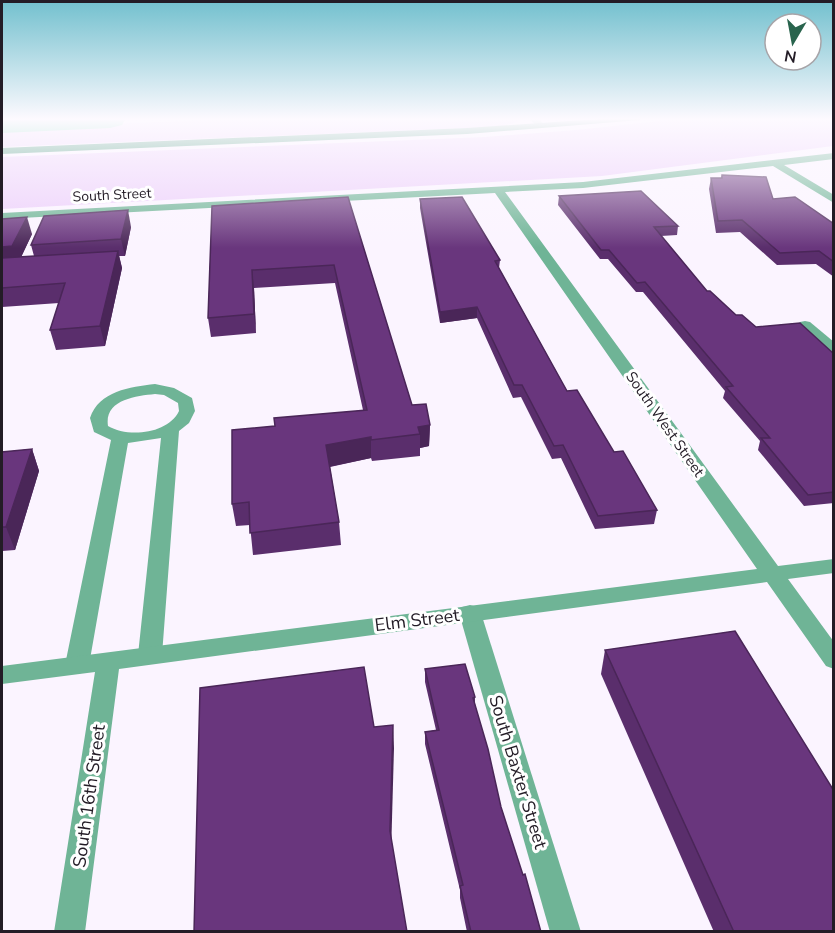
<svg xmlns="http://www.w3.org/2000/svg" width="835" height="933" font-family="'Nunito Sans',sans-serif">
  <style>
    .green { fill: #eccefa }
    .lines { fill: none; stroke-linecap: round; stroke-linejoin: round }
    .river { fill: #61d3a7; fill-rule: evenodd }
    .lane { fill: #6fb496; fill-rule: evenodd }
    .street { fill: #6fb496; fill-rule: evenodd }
    .secondary { fill: #338d6c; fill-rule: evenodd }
    .wall { fill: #5a2e6c }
    .shaded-wall { fill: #4a2658 }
    .building { fill: #69367d; stroke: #4a2658; stroke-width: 1.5 }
    .labels { text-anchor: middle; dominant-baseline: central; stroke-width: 6; stroke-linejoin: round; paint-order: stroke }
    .far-street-label { font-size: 14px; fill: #231c26; stroke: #fff }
    .street-label { font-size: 15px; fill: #231c26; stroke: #fff }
    .near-street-label { font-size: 18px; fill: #231c26; stroke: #fff }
  </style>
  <rect width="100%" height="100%" fill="#fbf4ff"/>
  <g class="green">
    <path d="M523,118C509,129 484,127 466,128L2,147V130H70L128,123L241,119Z"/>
    <polygon points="687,118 833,118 833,146 602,176 2,209 2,157 485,137 576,130"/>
  </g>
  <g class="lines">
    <polygon class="river" points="2,118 126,118 122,125 110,128 2,133"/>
    <g class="lane">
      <polygon points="805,321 810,322 834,342 834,354 829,353 800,328 798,325 800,322"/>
      <path d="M155,384L174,388L192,398L195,411L189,423L179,431L162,655L158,661L150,664L142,661L138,655L161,438L128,443L89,665L85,672L77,674L69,672L65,665L111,440L94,432L90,418C99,391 130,387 155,384ZM155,394L164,395L178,403L179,411C168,434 128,438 108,426C104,400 135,396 155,394Z"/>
      <polygon points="470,605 478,607 481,613 581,932 550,932 459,613 462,607"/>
    </g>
    <g class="street">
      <polygon points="528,118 537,118 546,126 539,128"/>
      <polygon points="834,153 834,159 784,165 834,195 834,203 773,166 583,188 505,192 778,566 834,559 834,573 788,579 834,642 834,669 826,666 767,582 119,669 85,932 54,932 95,672 2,684 2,666 757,569 495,193 2,219 2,213 583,182"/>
    </g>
    <polygon class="secondary" points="612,118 644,118 640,120 467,134 2,154 2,148 467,128"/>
  </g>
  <g class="wall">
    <polygon points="722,175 773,199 834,224 834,277 816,264 777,265 740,232 716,233 709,189 711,178 721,178"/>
    <polygon points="559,196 678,226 677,235 661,236 707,291 736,315 756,327 834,354 834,503 804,506 758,450 760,441 723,398 725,391 643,292 636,292 608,259 600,259 558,205"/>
    <polygon points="348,197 412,405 430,425 429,446 420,448 420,456 372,461 371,458 330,467 339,522 341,545 253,555 250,525 236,526 232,504 363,410 335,283 254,288 256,333 211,337 208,318 212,206"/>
    <polygon points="420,199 500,260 499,268 567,391 657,510 654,524 595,529 561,458 552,459 521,397 513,398 477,318 440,323 420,208"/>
    <polygon points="2,219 32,234 21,257 34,256 31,245 131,227 125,256 119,256 122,268 105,346 56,350 50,330 59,303 2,307"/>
    <polygon points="32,449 39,471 15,550 2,551 2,452"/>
    <polygon points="605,650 834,932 714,932 601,674"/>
    <polygon points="425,669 475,697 475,704 501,807 541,932 467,932 460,898 460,890 425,744 425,732 436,730 425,682"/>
  </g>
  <g class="shaded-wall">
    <polygon points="128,210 131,227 125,256 121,239"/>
    <polygon points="27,217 32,234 18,264 2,265 2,247"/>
    <polygon points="118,251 122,268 105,346 100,326"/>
    <polygon points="252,270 254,288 256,333 254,314"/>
    <polygon points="477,307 477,318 440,323 440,312"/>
    <polygon points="430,425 429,446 420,448 420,434 418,427"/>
    <polygon points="371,437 371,458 328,467 326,445"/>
    <polygon points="32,449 39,471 15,550 6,527"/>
    <polygon points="393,725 394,748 391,855 390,831"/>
  </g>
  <g class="building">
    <polygon points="722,175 766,177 773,199 795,197 834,224 834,262 819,251 780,253 742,220 718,221 711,178 722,178"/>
    <polygon points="641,191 678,226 654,227 707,291 710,291 736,315 742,315 756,327 800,323 834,354 834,492 808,495 761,438 770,438 726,387 733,386 645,282 637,283 609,250 601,250 559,196"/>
    <polygon points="348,197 412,405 426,404 430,425 418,427 420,434 371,440 371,437 326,445 339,522 250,533 249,502 232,504 232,430 275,426 274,418 367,410 334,265 252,270 254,314 208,318 212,206"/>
    <polygon points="462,197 500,260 495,261 567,391 577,390 614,452 623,451 657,510 598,516 563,445 554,446 522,385 514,385 477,307 440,312 420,199"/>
    <polygon points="128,210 121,239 31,245 44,216"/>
    <polygon points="27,217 12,246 2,247 2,219"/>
    <polygon points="118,251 100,326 50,330 65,283 2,288 2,258"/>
    <polygon points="32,449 6,527 2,527 2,452"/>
    <polygon points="735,631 834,791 834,932 734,932 605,650"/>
    <polygon points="465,664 475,697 473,698 488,749 501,807 523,875 525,874 541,932 471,932 460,886 463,885 425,732 439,730 425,669"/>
    <polygon points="364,667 374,727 393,725 390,831 407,932 194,932 200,688"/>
  </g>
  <linearGradient id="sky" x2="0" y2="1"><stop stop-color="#72c0ce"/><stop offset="0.48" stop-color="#fdfaff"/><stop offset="1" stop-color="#fdfaff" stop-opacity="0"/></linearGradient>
  <rect width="835" height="248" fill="url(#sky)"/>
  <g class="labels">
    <g class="far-street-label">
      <text transform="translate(112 195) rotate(-3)">South Street</text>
    </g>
    <g class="street-label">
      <text transform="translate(665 424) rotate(55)">South West Street</text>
    </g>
    <g class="near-street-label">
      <text transform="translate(417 620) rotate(-7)">Elm Street</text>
      <text transform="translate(518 772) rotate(73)">South Baxter Street</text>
      <text transform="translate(89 796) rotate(-82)">South 16th Street</text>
    </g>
  </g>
  <rect width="835" height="933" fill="none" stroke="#231c26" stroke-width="6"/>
  <g transform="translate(793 42) rotate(190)"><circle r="28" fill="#ffffff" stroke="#a7a4a8" stroke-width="1.5"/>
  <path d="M0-4.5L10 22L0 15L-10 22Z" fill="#29644d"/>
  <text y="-9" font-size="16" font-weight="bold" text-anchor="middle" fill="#231c26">N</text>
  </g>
</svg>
